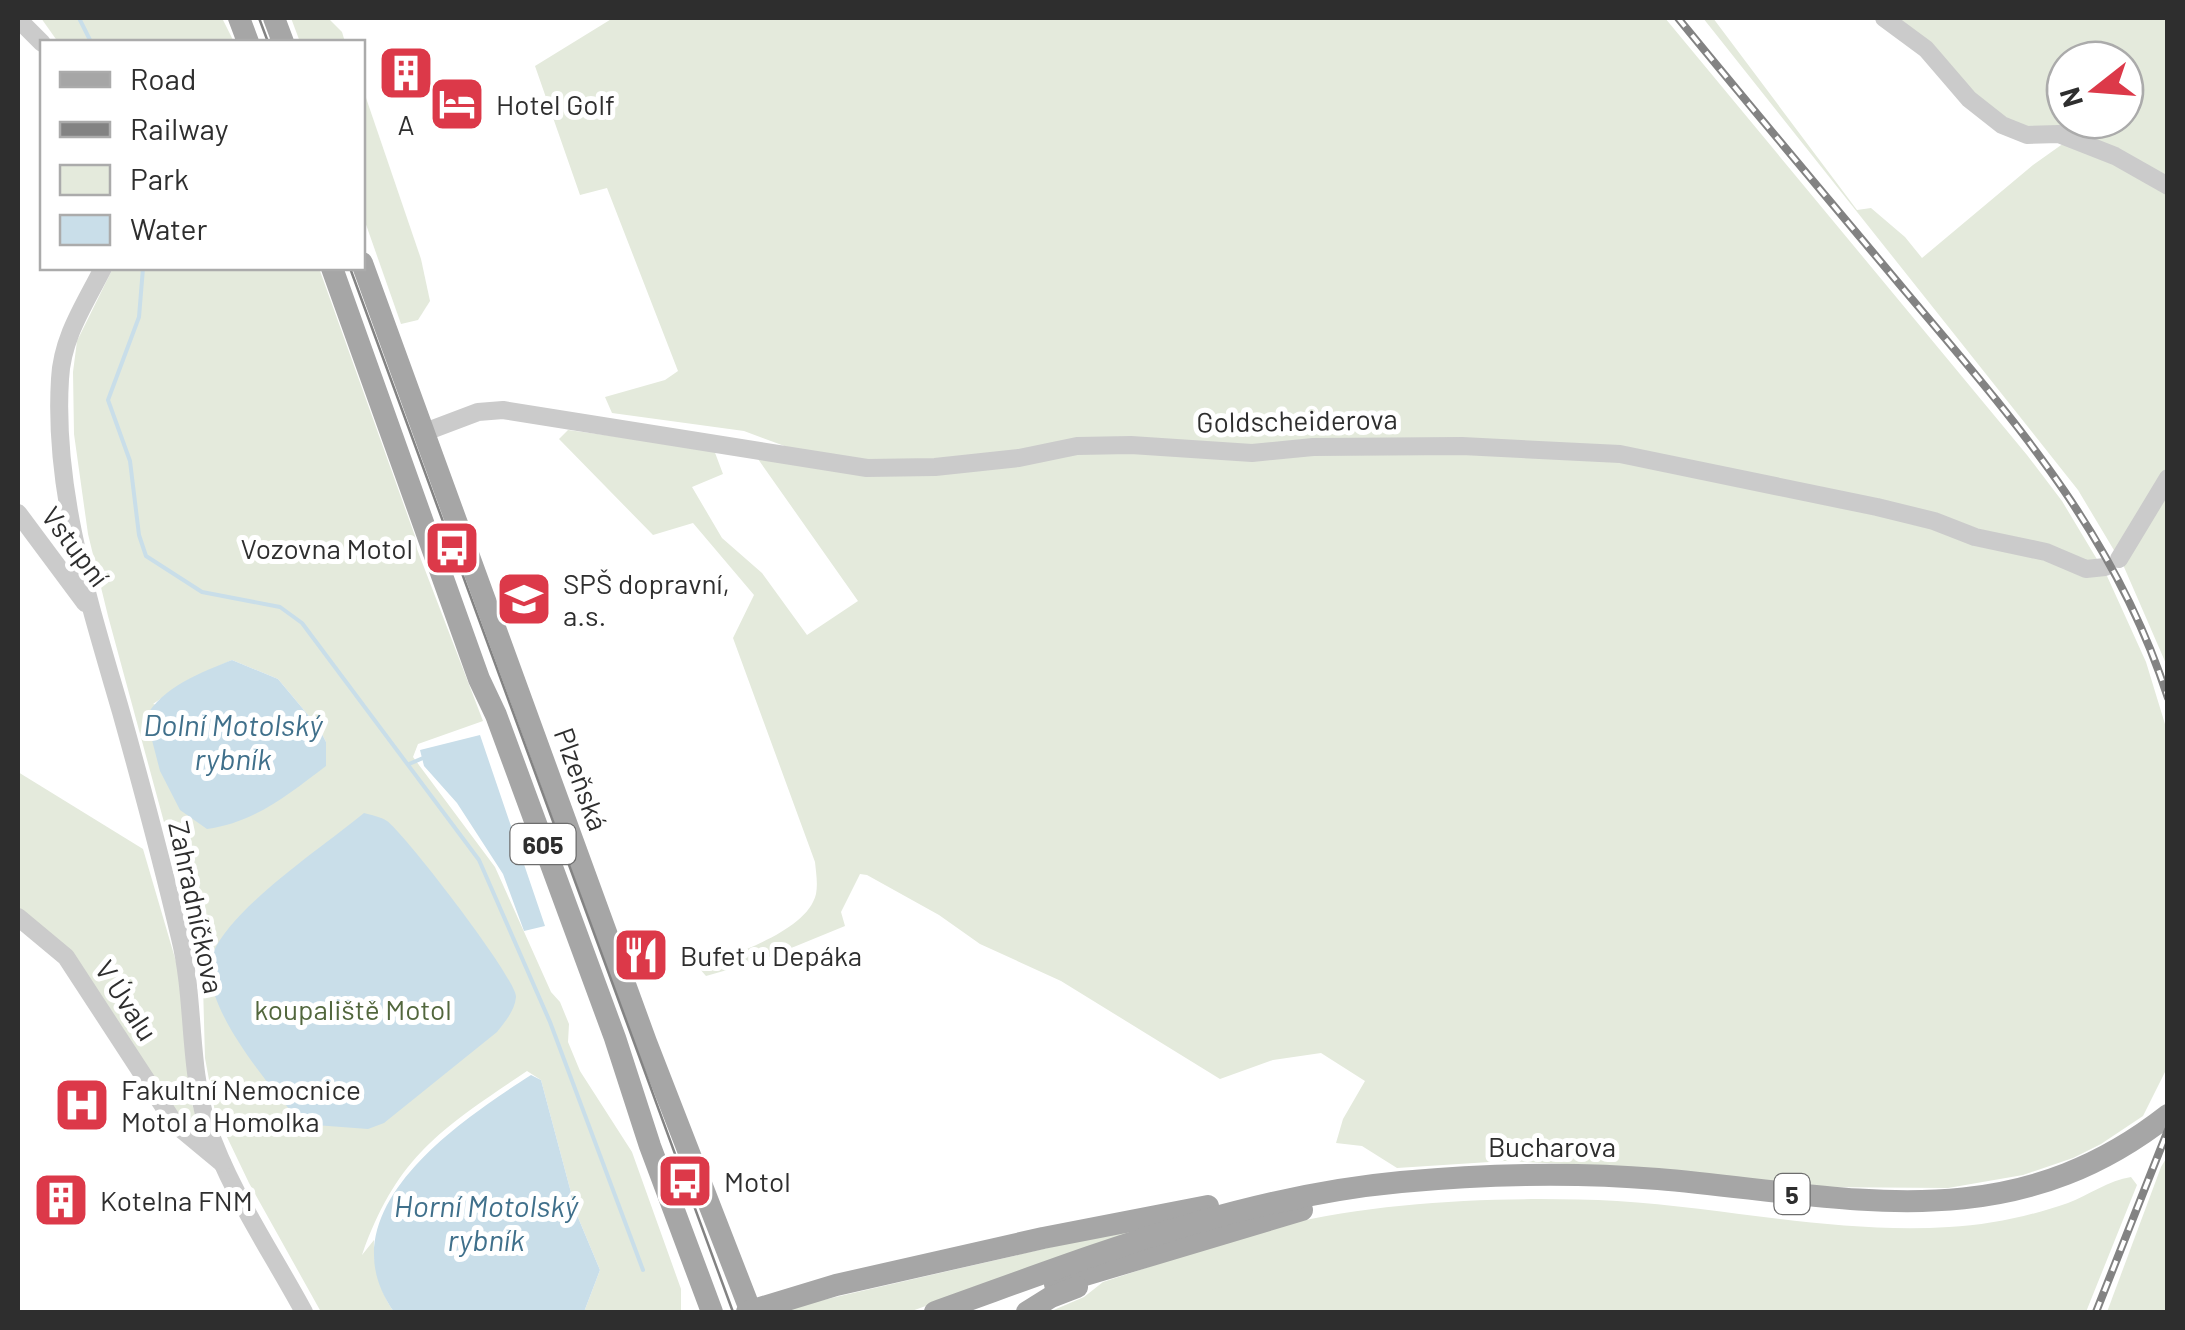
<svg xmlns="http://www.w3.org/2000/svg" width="2185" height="1330" font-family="Barlow,sans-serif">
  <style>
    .green { fill: #e4eadc; fill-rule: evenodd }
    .water { fill: #c9dee9 }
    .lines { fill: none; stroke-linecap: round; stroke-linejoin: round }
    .stream { stroke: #c9dee9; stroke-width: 4 }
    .minor { stroke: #cbcbcb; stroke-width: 18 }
    .major { stroke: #a6a6a6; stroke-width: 22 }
    .tram { stroke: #838383; stroke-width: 2.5 }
    .rail-casing { stroke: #838383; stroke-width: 8 }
    .rail { stroke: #fff; stroke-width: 4; stroke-dasharray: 11; stroke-linecap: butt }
    .labels { text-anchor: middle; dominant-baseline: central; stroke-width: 10; stroke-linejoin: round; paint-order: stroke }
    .shield { fill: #fff; stroke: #6d6d6d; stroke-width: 2.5 }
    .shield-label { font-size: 25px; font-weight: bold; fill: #2e2e2e }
    .poi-label { font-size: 28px; fill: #2e2e2e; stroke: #fff; text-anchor: start }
    .street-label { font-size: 28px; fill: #2e2e2e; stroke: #fff }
    .park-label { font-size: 28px; fill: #52673d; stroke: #fff }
    .water-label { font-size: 30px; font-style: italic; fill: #40708b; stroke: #fff }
  </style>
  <rect width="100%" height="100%" fill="#fff"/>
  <g class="green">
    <polygon points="41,18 222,18 234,42 58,42"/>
    <polygon points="291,18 328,18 342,32 345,42 300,42"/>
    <path d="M613,18H1665L2027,455L2062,501L2107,576L2146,662L2168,734L2167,1068L2143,1116L2101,1144L2073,1158L2023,1175L1948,1188L1816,1187L1631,1167L1505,1161L1397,1168L1362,1146L1336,1143L1343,1119L1365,1081L1321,1053L1273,1060L1220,1079L1061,981L980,944L939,915L867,875L860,874L841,912L845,926L762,960L706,976L699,968C732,954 807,932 816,894C818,883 816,873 815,862L733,638L754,595L693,523L653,535L559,439L568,430L714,450L723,474L692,487L722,538L762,573L807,635L858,601L758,459L809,455L744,431L612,413L605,397L665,380L678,371L607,188L580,195L535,66Z"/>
    <path d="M1703,18H1713L1857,210L1871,208L1905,237L1922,258L2033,165L2064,143L2027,140L1877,18H2167V666L2124,567L2078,490ZM2065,60H2125V120H2065Z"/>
    <polygon points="363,89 421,259 430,301 418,320 401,324 363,216"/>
    <path d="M113,268H319L415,536L417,549L483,721L418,744L413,757L495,867L551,992L560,1002L569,1024L568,1042L580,1071L632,1152L681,1289V1312H584L600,1270L577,1215L541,1080L527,1071C443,1128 397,1155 362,1255L374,1240C373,1265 379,1291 394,1312H321L249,1183L215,1112L205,1058L203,985L196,940L108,616L88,534L74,434L73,372L77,341ZM232,660L278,679L319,728L326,742L153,704L188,680Z"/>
    <polygon points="18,772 143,849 182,982 192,1104 198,1122 195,1126 189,1126 171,1106 59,940 18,908"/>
    <polygon points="2167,1157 2167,1312 2107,1312 2161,1167"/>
    <path d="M2131,1177L2137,1185L2086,1312H1049L1084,1297L1103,1282C1163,1263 1223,1241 1284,1225C1385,1200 1513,1196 1617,1201C1727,1208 1838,1234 1949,1227C1990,1225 2030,1216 2068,1203C2089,1195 2109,1180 2131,1177Z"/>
    <polygon points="1156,1223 909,1312 771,1312"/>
  </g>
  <g class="water">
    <path d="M232,660L278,679L319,728L326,742V766C289,794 254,823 207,829L180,810L160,771L146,717C162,687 202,672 232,660Z"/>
    <polygon points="480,735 545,926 524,931 503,874 457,803 424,766 420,750"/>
    <path d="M364,813C371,815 381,817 387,821C405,834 517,979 516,997C515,1010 505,1022 497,1032L384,1123L368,1129L302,1124C274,1091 193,999 213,953C233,906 323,847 364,813Z"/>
    <path d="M531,1075L541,1080L577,1215L600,1270L584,1312H394C323,1212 458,1122 531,1075Z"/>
  </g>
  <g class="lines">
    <g class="stream">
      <polyline points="79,18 91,42"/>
      <polyline points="143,268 139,317 108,400 130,461 139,535 146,556 202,592 280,607 302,623 479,860 550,1022 643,1270"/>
      <polyline points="409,764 423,758"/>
    </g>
    <g class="minor">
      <polyline points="1884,18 1926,49 1969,99 2002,125 2027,135 2059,134 2115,156 2168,186"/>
      <polyline points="18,19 42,43"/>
      <path d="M103,268C85,304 62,337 60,379C53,492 90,605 121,712C142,787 162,862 180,938C195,999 188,1065 207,1124C229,1190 271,1251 304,1312"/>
      <polyline points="425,432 478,412 503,410 867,468 935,467 1019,458 1077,446 1131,445 1252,453 1313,447 1462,446 1620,454 1877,507 1934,521 1975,537 2046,552 2086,569 2105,567"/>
      <polyline points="18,513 85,603"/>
      <polyline points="2119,559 2168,478"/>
      <polyline points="18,917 66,957 175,1124 222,1163"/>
    </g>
    <g class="major">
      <polyline points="239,18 248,42"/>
      <polyline points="274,18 283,42"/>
      <polyline points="362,263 646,1042 751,1312"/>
      <polyline points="332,268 479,679 496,715 615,1038 650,1146 712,1312"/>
      <polyline points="1055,1284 1302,1210"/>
      <polyline points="747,1312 836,1285 1043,1238 1208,1206"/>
      <path d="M935,1312C1087,1258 1238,1197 1401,1182C1486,1174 1572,1172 1658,1179C1845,1195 2005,1243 2168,1115"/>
      <polyline points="1027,1312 1051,1297 1077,1287"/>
    </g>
    <g class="tram">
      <polyline points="259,18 268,42"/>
      <polyline points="350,268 733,1312"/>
    </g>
    <g class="rail-casing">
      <g id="rail">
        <path d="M1678,18C1753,110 1830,201 1906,292C2015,421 2115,534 2168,698"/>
        <polyline points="2096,1312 2168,1130"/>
      </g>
    </g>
    <use href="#rail" class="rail"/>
  </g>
  <defs>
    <g id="building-square" transform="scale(2.875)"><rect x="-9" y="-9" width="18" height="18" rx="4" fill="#dc3949" stroke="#fff"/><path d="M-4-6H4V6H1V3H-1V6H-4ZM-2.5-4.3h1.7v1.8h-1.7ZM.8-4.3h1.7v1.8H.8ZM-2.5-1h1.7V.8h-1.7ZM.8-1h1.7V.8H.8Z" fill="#fff"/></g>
    <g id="hotel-square" transform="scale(2.875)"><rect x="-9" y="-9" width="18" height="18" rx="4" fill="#dc3949" stroke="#fff"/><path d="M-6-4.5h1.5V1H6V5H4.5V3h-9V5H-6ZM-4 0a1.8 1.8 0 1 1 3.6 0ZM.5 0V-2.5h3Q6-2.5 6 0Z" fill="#fff"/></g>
    <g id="bus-square" transform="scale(2.875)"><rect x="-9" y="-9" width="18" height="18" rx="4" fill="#dc3949" stroke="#fff"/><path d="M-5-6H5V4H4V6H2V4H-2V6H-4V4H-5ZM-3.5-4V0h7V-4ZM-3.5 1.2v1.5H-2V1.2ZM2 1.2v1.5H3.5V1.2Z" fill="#fff"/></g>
    <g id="university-square" transform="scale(2.875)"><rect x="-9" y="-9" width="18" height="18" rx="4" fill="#dc3949" stroke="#fff"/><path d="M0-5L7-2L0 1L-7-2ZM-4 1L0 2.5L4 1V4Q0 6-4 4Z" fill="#fff"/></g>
    <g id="restaurant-square" transform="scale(2.875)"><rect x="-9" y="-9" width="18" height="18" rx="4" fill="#dc3949" stroke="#fff"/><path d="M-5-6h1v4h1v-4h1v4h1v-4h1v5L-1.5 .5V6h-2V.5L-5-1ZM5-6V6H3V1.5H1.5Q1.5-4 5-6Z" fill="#fff"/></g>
    <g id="hospital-square" transform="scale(2.875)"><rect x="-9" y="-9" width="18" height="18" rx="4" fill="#dc3949" stroke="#fff"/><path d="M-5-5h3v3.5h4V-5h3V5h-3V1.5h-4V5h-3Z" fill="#fff"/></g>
  </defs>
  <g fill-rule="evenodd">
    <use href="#building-square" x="406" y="73"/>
    <use href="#hotel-square" x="457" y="104"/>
    <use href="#bus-square" x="452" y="548"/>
    <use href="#university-square" x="524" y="599"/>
    <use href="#restaurant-square" x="641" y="955"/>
    <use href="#hospital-square" x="82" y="1105"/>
    <use href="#bus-square" x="685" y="1181"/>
    <use href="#building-square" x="61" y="1200"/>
  </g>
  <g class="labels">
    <g class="shield">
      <rect x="510.5" y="824" width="65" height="40" rx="8"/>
      <rect x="1774.5" y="1174" width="35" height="40" rx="8"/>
    </g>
    <g class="shield-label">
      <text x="543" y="844">605</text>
      <text x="1792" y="1194">5</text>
    </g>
    <g class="poi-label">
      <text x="496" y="104">Hotel Golf</text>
      <text x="406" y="124" text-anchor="middle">A</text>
      <text x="413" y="548" text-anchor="end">Vozovna Motol</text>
      <text x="563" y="583">SPŠ dopravní,<tspan x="563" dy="32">a.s.</tspan></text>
      <text x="680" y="955">Bufet u Depáka</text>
      <text x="121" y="1089">Fakultní Nemocnice<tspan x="121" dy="32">Motol a Homolka</tspan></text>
      <text x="724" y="1181">Motol</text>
      <text x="100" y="1200">Kotelna FNM</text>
    </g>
    <g class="street-label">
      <text transform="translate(1297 420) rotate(-1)">Goldscheiderova</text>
      <text transform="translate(76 546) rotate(53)">Vstupní</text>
      <text transform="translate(582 779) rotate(70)">Plzeňská</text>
      <text transform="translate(197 907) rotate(78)">Zahradníčkova</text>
      <text transform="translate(127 1000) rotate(57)">V Úvalu</text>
      <text x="1552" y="1146">Bucharova</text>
    </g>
    <g class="park-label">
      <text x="353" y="1009">koupaliště Motol</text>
    </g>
    <g class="water-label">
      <text x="233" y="724">Dolní Motolský<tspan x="233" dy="34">rybník</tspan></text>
      <text x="486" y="1205">Horní Motolský<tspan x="486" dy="34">rybník</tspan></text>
    </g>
  </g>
  <rect width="2185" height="1330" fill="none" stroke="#2e2e2e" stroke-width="40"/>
  <rect x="40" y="40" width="325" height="230" fill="#ffffff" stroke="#ababab" stroke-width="2.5"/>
  <rect x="60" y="72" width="50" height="15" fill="#a6a6a6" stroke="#ababab" stroke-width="2.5"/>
  <text x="130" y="90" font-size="30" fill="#2e2e2e">Road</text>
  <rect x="60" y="122" width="50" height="15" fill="#838383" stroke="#ababab" stroke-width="2.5"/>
  <text x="130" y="140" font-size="30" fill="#2e2e2e">Railway</text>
  <rect x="60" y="165" width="50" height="30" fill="#e4eadc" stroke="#ababab" stroke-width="2.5"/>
  <text x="130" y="190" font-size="30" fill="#2e2e2e">Park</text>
  <rect x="60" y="215" width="50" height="30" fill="#c9dee9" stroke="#ababab" stroke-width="2.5"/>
  <text x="130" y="240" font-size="30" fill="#2e2e2e">Water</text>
  <g transform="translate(2095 90) rotate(253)"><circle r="48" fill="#ffffff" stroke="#ababab" stroke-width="2.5"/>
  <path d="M0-8L18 38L0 25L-18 38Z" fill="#dc3949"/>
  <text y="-15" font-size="28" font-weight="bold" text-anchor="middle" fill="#2e2e2e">N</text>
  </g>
</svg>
